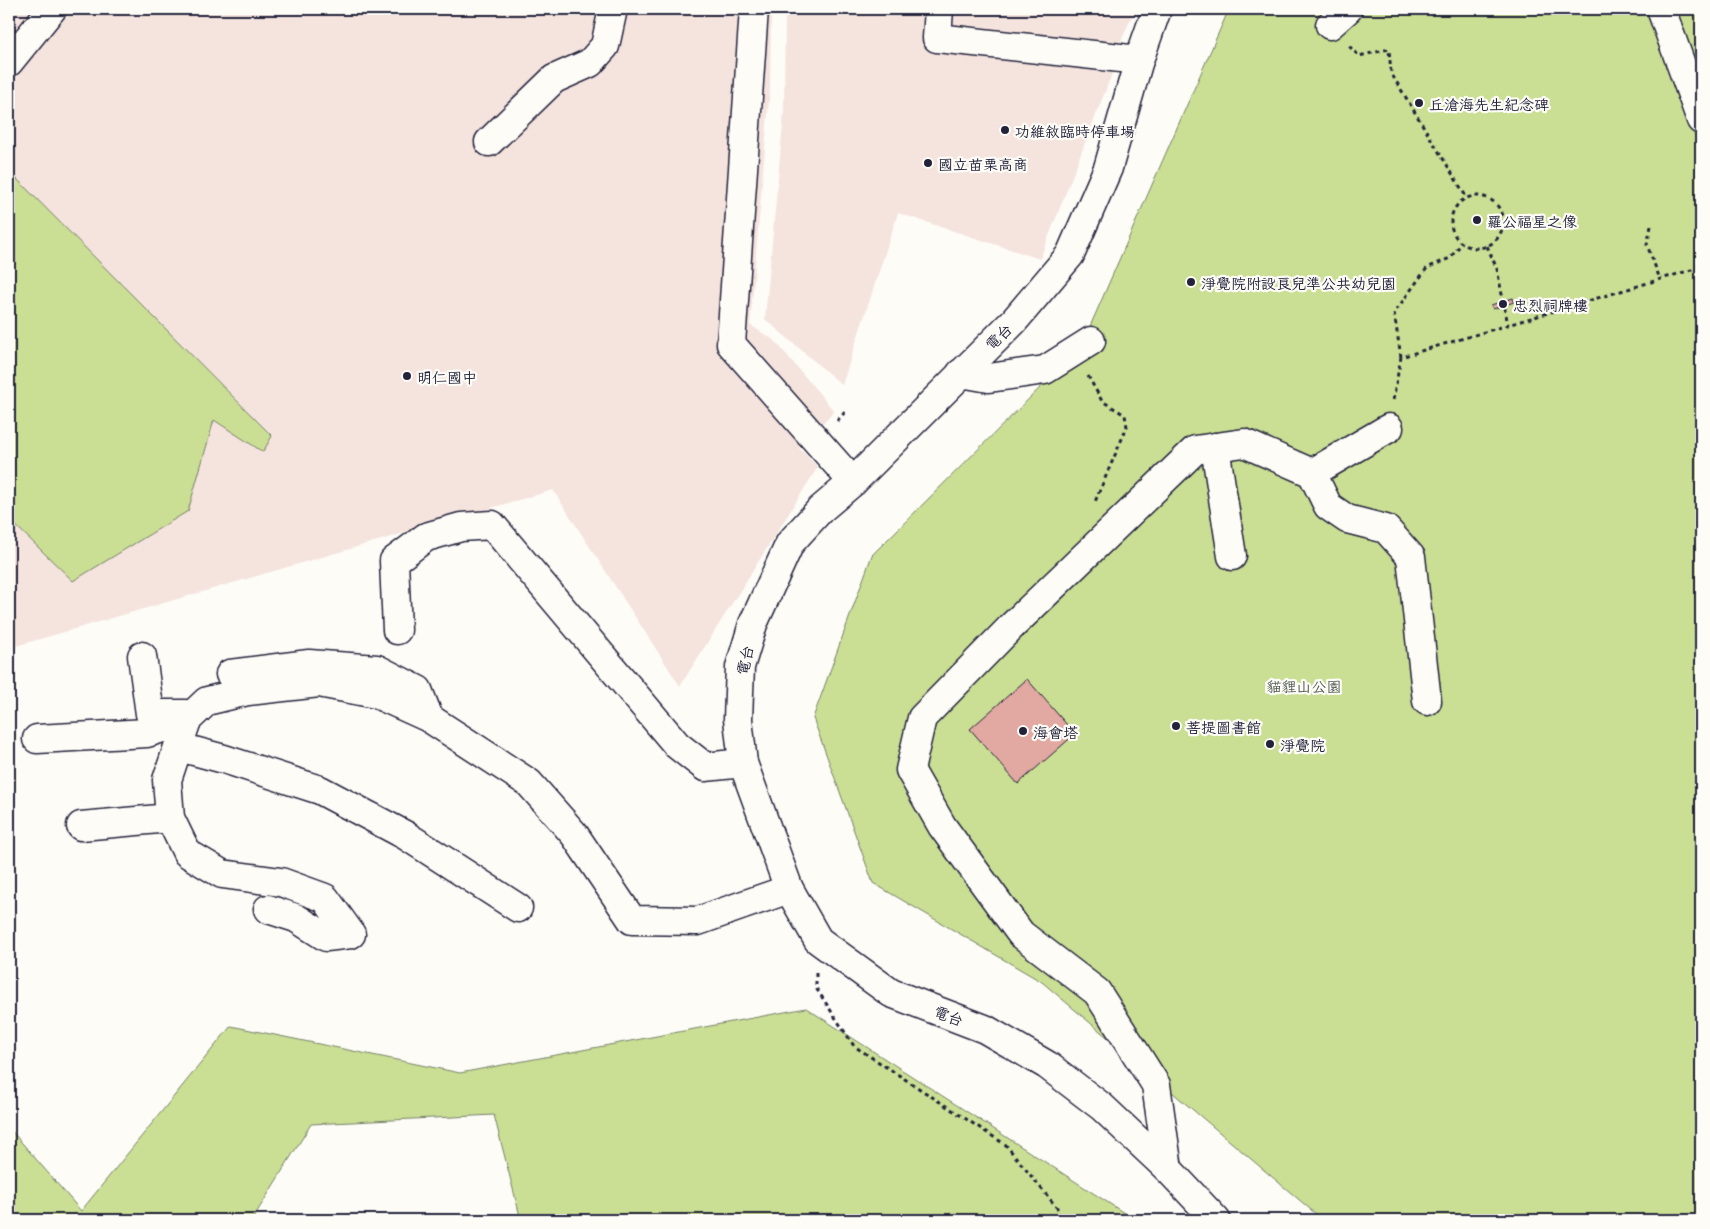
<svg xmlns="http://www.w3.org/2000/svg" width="1710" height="1229" font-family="'Playpen Sans','LXGW WenKai TC',sans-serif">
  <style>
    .built { fill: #f5e3de }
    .green { fill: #cadf94; stroke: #768068 }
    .building { fill: #e2a8a2; stroke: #22223b }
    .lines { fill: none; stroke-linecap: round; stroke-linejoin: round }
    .minor-casing { stroke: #22223b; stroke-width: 31 }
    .path { stroke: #22223b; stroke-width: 3; stroke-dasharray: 4 4; stroke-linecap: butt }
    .minor { stroke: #fdfcf7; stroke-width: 28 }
    .poi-dot { fill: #22223b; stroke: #fdfcf7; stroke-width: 2 }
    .labels { text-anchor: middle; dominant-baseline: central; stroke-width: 4.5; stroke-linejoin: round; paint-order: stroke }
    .poi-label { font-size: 15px; fill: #22223b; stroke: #fdfcf7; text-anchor: start }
    .street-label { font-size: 15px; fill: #22223b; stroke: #fdfcf7 }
    .park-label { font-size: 15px; fill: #545b56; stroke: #fdfcf7 }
  </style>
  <rect width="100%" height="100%" fill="#fdfcf7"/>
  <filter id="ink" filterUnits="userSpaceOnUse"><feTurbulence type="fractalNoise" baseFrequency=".02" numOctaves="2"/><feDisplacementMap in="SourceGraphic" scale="10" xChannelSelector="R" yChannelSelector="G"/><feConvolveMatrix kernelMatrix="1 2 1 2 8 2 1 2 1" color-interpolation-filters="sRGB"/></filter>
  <g filter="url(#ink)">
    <g class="built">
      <polygon points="9,9 771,9 770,89 750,325 775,341 834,411 799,448 818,467 680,686 553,490 9,648"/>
      <polygon points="785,9 1135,9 1118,48 1113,71 1040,259 898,213 842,385 765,319 784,113"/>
    </g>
    <g class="green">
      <polygon points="1229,9 1701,9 1701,1220 1323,1220 1042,982 873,883 813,718 872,555 1081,347"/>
      <polygon points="9,171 272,436 263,452 214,420 188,511 73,581 9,519"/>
      <polygon points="806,1008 1135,1220 521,1220 494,1115 311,1124 252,1220 9,1220 9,1128 81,1211 231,1026 460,1073"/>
    </g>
    <g class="building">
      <polygon points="1513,298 1514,302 1493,309 1491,305"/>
      <polygon points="1027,679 1075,734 1018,784 970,729"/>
    </g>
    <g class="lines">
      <g class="minor-casing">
        <g id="minor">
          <polyline points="754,9 731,344 853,482"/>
          <polyline points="939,9 937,38 1139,60"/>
          <polyline points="1157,9 1139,60 1108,168 1070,255 1014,321 853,482 820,510 790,543 753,624 740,667 738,719 743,763 789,889 818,940 891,993 985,1029 1047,1065 1102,1107 1168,1169 1216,1220"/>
          <polyline points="1661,9 1701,120"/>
          <polyline points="1330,25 1348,9"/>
          <polyline points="9,62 52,9"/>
          <polyline points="489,142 554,79 590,63 605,46 613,9"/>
          <polyline points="961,373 989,378 1045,370 1091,341"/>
          <polyline points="1215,447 1232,556"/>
          <polyline points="1312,473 1328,506 1347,519 1386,529 1411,557 1427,701"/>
          <polyline points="397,630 394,561 426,537 461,527 492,525 677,745 705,767 743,763"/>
          <polyline points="142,656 150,714 185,714"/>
          <polyline points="230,674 309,664 377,669 418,690 429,718"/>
          <polyline points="187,720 167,780 170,818 187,853 222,874 281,882 325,898 351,934 326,937 296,918 268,909"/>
          <polyline points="37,739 147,733 187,720 207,701 248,691 319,683 376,694 429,718 529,783 574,834 632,920 698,921 789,889"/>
          <polyline points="179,747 224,759 320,790 405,835 518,908"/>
          <polyline points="81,826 170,818"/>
          <polyline points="1168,1169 1156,1085 1097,992 1021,934 942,826 910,770 922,718 1011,627 1195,450 1244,443 1312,473 1389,428"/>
        </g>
      </g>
      <g class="path">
        <polyline points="1349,46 1359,56 1389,49 1391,73 1467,198"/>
        <circle cx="1477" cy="222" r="26"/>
        <polyline points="1651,226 1647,245 1660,279"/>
        <polyline points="1487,246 1497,269 1508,325"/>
        <polyline points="1401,357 1394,313 1427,268 1450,258 1462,243"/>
        <polyline points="1088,376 1102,401 1125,415 1127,427 1094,504"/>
        <polyline points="1393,400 1401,357 1701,267"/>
        <polyline points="837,421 846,411"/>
        <polyline points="816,973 816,988 854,1046 1006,1145 1058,1209 1060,1220"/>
      </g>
      <use href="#minor" class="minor"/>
    </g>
  </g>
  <g class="poi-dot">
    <circle cx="1419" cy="103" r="5"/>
    <circle cx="1005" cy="130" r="5"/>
    <circle cx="928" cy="163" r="5"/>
    <circle cx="1477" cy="220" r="5"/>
    <circle cx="1191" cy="282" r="5"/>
    <circle cx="1503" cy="304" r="5"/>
    <circle cx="407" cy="376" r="5"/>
    <circle cx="1176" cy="726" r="5"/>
    <circle cx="1023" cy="731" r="5"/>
    <circle cx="1270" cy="744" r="5"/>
  </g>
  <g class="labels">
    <g class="poi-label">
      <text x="1429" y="103">丘滄海先生紀念碑</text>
      <text x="1015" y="130">功維敘臨時停車場</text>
      <text x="938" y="163">國立苗栗高商</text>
      <text x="1487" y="220">羅公福星之像</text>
      <text x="1201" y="282">淨覺院附設良兒準公共幼兒園</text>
      <text x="1513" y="304">忠烈祠牌樓</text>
      <text x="417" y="376">明仁國中</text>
      <text x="1186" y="726">菩提圖書館</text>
      <text x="1033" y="731">海會塔</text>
      <text x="1280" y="744">淨覺院</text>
    </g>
    <g class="street-label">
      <text transform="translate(998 336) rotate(-44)">電台</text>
      <text transform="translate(744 660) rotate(-78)">電台</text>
      <text transform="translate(949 1015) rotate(21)">電台</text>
    </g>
    <g class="park-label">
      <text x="1304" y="685">貓貍山公園</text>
    </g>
  </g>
  <rect width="1710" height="1229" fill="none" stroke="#fdfcf7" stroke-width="30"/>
  <rect x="15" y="15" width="1680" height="1199" fill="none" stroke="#22223b" stroke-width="2" filter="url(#ink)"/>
</svg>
